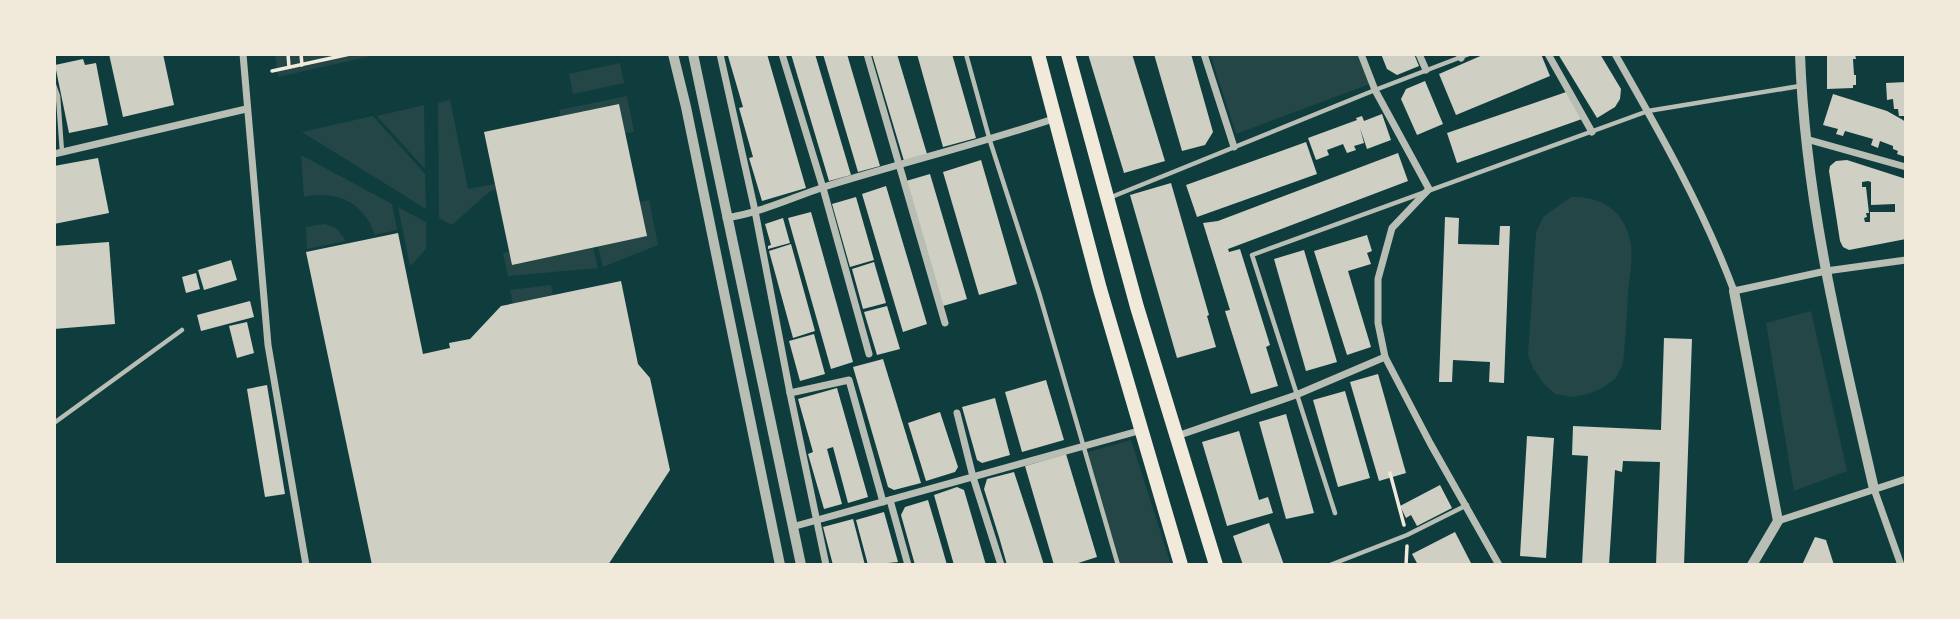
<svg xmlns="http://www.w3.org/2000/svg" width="1960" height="619" font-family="Montserrat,sans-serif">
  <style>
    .green { fill: #244646 }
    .building { fill: #cfcfc3; fill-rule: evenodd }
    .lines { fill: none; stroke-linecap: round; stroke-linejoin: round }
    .path { stroke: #f1e9da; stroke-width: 3.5 }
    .service { stroke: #b8beb3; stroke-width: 4.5 }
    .minor { stroke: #b8beb3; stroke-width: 7 }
    .tertiary { stroke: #b8beb3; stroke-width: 10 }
    .primary { stroke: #f1e9da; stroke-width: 14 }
  </style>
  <rect width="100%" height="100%" fill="#0f3d3e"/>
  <g class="green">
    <polygon points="275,54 380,54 278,77"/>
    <polygon points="1210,54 1357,54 1370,84 1236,134"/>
    <polygon points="620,63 624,83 573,94 569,74"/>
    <polygon points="627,96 634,132 625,133 619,104 561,116 559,110"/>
    <polygon points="450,100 468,189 495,184 496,190 490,191 452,225 439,218 438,103"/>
    <polygon points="424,105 425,169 377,116"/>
    <polygon points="373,116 425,174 426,209 302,132"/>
    <path d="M301,155L392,204L397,230L375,235C364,202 336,190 304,197Z"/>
    <path d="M1571,197C1603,196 1626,212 1631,245C1633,260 1629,279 1628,294C1627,317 1625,341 1623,364L1615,379L1602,388L1588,394L1572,397L1555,394L1544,384L1533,368L1528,355L1536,233L1543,217Z"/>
    <polygon points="649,200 658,245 603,267 598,246 646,236 639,202"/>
    <polygon points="398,207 426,222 426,249 410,266"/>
    <polygon points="324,224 336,228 346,241 307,249 306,227"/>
    <polygon points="593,248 598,268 508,276 503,253 509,252 512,264"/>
    <polygon points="551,285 553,295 513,304 510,290"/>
    <polygon points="1811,311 1847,471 1794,491 1766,323"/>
    <polygon points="1131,440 1171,565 1121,565 1085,453"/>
  </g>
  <g class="building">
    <polygon points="109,54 163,54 174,105 123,117"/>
    <polygon points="734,54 767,54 806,188 762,201 749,158 753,157 739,108 743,107 728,56"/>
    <polygon points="791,54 815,54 851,175 829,181"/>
    <polygon points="823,54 847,54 880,166 858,172"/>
    <polygon points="872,54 897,54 927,154 904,161"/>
    <polygon points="917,54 952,54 976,138 943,147"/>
    <polygon points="1088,54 1132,54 1165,161 1124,173"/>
    <polygon points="1154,54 1191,54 1213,132 1205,145 1182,151"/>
    <polygon points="1381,54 1414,54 1419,66 1397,75 1387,69"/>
    <polygon points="1485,54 1541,54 1550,76 1456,115 1439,74"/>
    <polygon points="1558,54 1600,54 1621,89 1620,99 1615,107 1597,118"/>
    <polygon points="1827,54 1855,54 1856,59 1853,59 1854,75 1856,75 1856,85 1853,85 1853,88 1827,89"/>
    <polygon points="83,59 85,65 96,63 108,125 69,133 55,65"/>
    <polygon points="1425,81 1443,124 1417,135 1401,99 1406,89"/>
    <polygon points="1906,82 1906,116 1899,116 1898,109 1894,109 1893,99 1887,100 1886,83"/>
    <polygon points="1572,90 1582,119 1457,163 1447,133"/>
    <polygon points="1833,94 1887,111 1903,120 1906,123 1906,157 1897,154 1898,151 1893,149 1893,146 1880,141 1878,148 1871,145 1873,139 1845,131 1843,136 1836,134 1838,129 1823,125"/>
    <polygon points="619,104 647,236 512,265 484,132"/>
    <polygon points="1382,114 1391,140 1367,149 1360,128 1364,143 1354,146 1356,150 1347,153 1343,144 1327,150 1329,155 1316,160 1308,138 1357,120 1356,118 1362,116 1364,121"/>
    <polygon points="1306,142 1317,174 1197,217 1186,185"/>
    <polygon points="1398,153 1408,181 1228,249 1229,252 1240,249 1270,345 1266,347 1278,386 1251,394 1225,311 1230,310 1203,223 1218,221"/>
    <polygon points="98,158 109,213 54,224 54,166"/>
    <polygon points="981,160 1017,284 979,295 943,172"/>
    <path d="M1847,160L1906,179V239L1849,250L1843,247L1840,241L1829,171L1830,166L1836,161ZM1868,181L1871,182V205L1895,204V212H1870V222H1865L1864,218L1867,217L1866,213H1869L1866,187H1862V182Z"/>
    <polygon points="930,174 967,299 943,306 906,181"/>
    <polygon points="1171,183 1209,315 1207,316 1216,347 1177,358 1130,195"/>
    <polygon points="886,186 927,324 903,332 862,194"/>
    <polygon points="856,197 874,260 850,267 832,204"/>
    <polygon points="811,212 853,362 831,369 788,218"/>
    <polygon points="1445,217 1459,218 1458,244 1499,245 1500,226 1510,226 1504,383 1489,382 1490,362 1453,360 1452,382 1439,382"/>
    <polygon points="783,218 790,243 768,249 768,246 771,245 765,224"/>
    <polygon points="398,233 423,354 450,348 449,343 470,339 501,306 621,281 638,364 650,378 670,470 608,565 372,565 306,252"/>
    <polygon points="1367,235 1372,251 1367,253 1371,264 1348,271 1371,347 1347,355 1314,251"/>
    <polygon points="109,242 115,324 54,329 54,246"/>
    <polygon points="791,244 815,331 793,338 769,251"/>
    <polygon points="1304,250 1337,362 1306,371 1274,259"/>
    <polygon points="231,260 237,280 204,290 198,270"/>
    <polygon points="874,262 886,303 863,309 852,269"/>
    <polygon points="196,273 200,289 186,293 182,277"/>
    <polygon points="250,301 254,317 201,331 197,315"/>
    <polygon points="887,306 900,349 877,355 864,312"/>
    <polygon points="247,322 254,353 237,358 229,326"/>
    <polygon points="814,334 825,374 800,381 789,341"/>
    <polygon points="1664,338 1692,339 1684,565 1656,565 1660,462 1623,461 1622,472 1615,470 1609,565 1582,565 1588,456 1572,455 1573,426 1661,430"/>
    <polygon points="883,359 921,483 894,490 888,487 853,367"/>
    <polygon points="1378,374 1406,473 1379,481 1350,382"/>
    <polygon points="1046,380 1064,440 1022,452 1005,392"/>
    <polygon points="267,385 285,494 265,497 247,389"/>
    <polygon points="837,388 868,497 848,503 833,447 827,449 842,504 824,509 808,454 813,452 798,399"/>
    <polygon points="1345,391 1370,478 1338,487 1313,400"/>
    <polygon points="995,398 1010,455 982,463 977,460 962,407"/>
    <polygon points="940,412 958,467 955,472 926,481 908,423"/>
    <polygon points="1286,414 1314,513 1286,519 1259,422"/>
    <polygon points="1239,431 1259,500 1268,497 1273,513 1227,526 1202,442"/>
    <polygon points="1527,436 1554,438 1546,558 1520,556"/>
    <polygon points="1066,454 1097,557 1072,565 1054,565 1025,466"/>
    <polygon points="1014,472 1032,527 1044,565 1007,565 999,537 984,489 987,479"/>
    <polygon points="1440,485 1452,508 1417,526 1411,515 1406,518 1400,506"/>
    <polygon points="957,487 964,490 986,565 954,565 934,495"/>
    <polygon points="928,500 939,537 947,565 915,565 901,515 905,507"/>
    <polygon points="884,512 898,562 868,565 856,520"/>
    <polygon points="853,519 865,565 833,565 823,527"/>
    <polygon points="1269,523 1284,565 1243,565 1233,536"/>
    <polygon points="1455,532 1472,565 1418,565 1412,554"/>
    <polygon points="1815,537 1826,540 1834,565 1802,565"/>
  </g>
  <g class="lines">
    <g class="path">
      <polyline points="288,54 289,67"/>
      <polyline points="301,54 302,65"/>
      <polyline points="272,71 350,54"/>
      <polyline points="1390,473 1404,525"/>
      <polyline points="1406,565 1407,546"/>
    </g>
    <g class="service">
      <polyline points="966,54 990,141 1039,293 1118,565"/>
      <polyline points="54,85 58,96 62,152"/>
      <polyline points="1109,198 1375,90 1469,54"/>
      <polyline points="54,423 182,330"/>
      <polyline points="1335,513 1252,255 1648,111 1800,86"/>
      <polyline points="1330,565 1407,535 1467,505"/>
    </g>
    <g class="minor">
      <polyline points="243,54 268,345 306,565"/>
      <polyline points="720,54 755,211 790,393 826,565"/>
      <polyline points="782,54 823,188 869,354"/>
      <polyline points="867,54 945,323"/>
      <polyline points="1204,54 1234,147"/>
      <polyline points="1361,54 1375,90 1429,189 1392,228 1378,279 1378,323 1385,357 1430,443 1499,565"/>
      <polyline points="1419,54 1426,70"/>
      <polyline points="1459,54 1461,58"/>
      <polyline points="1548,54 1592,132"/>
      <path d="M1615,54C1659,131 1703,208 1734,291L1826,271L1906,260"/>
      <polyline points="1806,139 1906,167"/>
      <polyline points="54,154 246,109"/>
      <path d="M726,218C760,213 791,198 824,187C901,163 979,144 1056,118"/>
      <polyline points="790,393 849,380 883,502"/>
      <polyline points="957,413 973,477 1001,565"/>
      <polyline points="1177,436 1296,395 1385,357"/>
      <polyline points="1874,489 1901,565"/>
      <polyline points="890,500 908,565"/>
      <polyline points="1778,521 1906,479"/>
      <polyline points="792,527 1142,430"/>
    </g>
    <g class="tertiary">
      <polyline points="673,54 686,107 780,565"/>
      <polyline points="693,54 801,565"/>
      <path d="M1800,54C1805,202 1841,345 1874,489"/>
      <polyline points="1734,291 1778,521 1752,565"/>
    </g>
    <g class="primary">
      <polyline points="1038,54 1100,289 1181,565"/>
      <polyline points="1068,54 1137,307 1216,565"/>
    </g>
  </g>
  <rect width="1960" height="619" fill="none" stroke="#f1e9da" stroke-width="112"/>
</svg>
